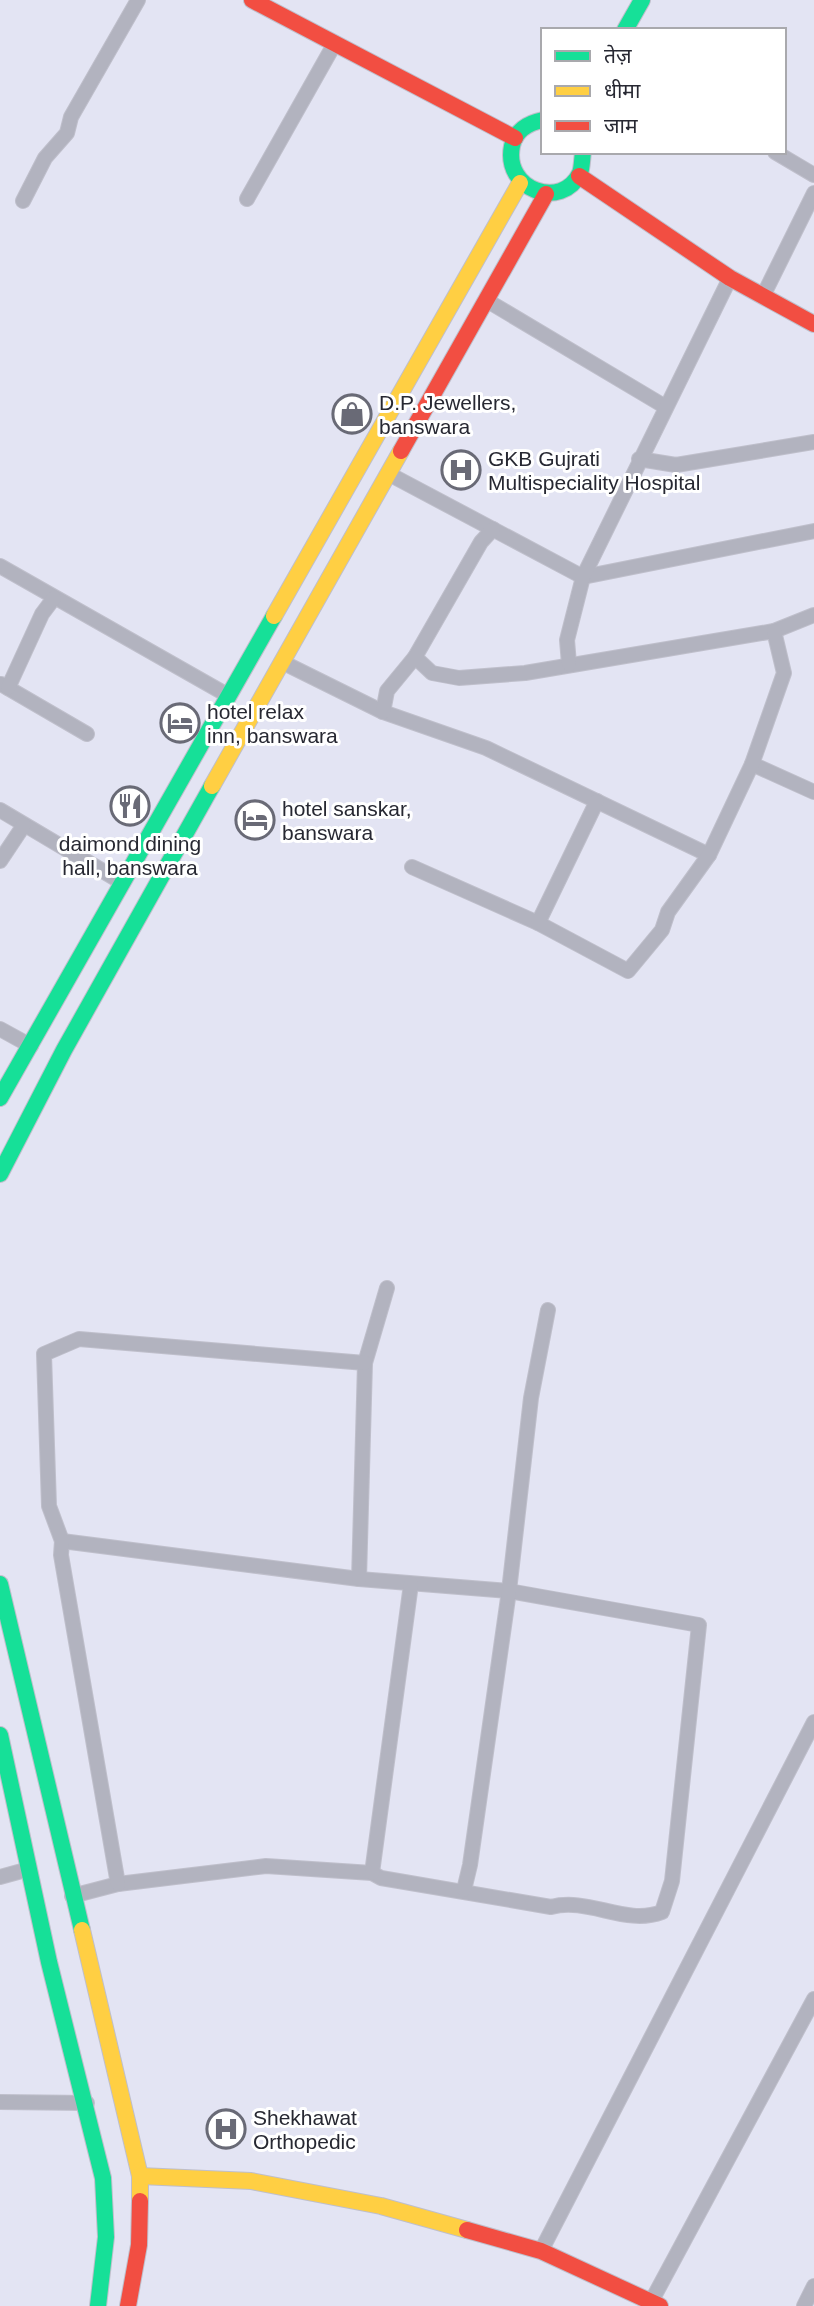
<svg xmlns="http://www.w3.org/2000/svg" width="814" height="2306" font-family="Arial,'Noto Sans Devanagari',sans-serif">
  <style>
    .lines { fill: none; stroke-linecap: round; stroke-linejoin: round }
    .street-casing { stroke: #bfbfcb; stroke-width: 16 }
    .fast-casing { stroke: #bfbfcb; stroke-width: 18 }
    .slow-casing { stroke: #bfbfcb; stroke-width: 18 }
    .jam-casing { stroke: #bfbfcb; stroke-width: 18 }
    .street { stroke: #b2b3bf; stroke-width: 14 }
    .fast { stroke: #16e098; stroke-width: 16 }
    .slow { stroke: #ffcf43; stroke-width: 16 }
    .jam { stroke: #f24e42; stroke-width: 16 }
    .labels { text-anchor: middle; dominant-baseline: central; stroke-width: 6; stroke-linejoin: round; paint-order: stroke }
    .poi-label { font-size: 21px; fill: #272832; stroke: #fff; text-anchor: start }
  </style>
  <rect width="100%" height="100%" fill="#e3e4f3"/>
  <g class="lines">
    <g class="street-casing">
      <g id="street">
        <polyline points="775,152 814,175"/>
        <polyline points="247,199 335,43"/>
        <polyline points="23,201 45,158 67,133 71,117 138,0"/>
        <polyline points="763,296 814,193"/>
        <polyline points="486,300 664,406"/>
        <polyline points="639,459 676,465 814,442"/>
        <polyline points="389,474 583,577 814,531"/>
        <polyline points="0,566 229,696"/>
        <polyline points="415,657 432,673 459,678 525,673 774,631 814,615"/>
        <polyline points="282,662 383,712 486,748 709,855"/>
        <polyline points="569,664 567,640 583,577 730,278"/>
        <polyline points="1,684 87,734"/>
        <polyline points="8,688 42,614 54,598"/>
        <polyline points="383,712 387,691 415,657 481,542 493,529"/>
        <polyline points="752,764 814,792"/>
        <polyline points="0,810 123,883"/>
        <polyline points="0,861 24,825"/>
        <polyline points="412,867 538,923 628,971 662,930 668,912 709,855 752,764 784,673 774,631"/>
        <polyline points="538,923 597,801"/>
        <polyline points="0,1029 31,1046"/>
        <path d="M62,1541L359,1579L509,1591L699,1625L672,1881L662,1912C625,1926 589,1897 551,1907L381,1878L372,1873L266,1866L118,1884L72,1896"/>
        <polyline points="359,1579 365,1363 387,1288"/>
        <polyline points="372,1873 411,1584"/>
        <polyline points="0,1877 29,1869"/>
        <polyline points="118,1884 61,1555 62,1541 49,1506 44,1354 79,1339 365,1363"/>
        <polyline points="464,1890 470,1865 509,1591 531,1398 548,1310"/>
        <polyline points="0,2102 87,2103"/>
        <polyline points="541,2251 814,1722"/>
        <polyline points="651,2302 814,1999"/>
        <polyline points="804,2306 814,2286"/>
      </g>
    </g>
    <g class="fast-casing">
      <g id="fast">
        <polyline points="625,30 642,0"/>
        <path d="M543,120C528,123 515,131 512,146C503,190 562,211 580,173C582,168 582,159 583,152"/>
        <polyline points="0,1098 274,616"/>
        <polyline points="0,1174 64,1050 212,786"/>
        <polyline points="0,1584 82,1930"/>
        <polyline points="0,1735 49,1962 103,2178 106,2237 98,2306"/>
      </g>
    </g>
    <g class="slow-casing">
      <g id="slow">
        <polyline points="274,616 520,183"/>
        <polyline points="212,786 401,451"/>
        <polyline points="82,1930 140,2176 140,2201"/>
        <polyline points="140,2176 251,2181 381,2206 467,2230"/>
      </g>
    </g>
    <g class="jam-casing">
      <g id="jam">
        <polyline points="252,0 515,138"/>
        <polyline points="579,176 730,278 814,324"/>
        <polyline points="401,451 546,194"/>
        <polyline points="467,2230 541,2251 660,2306"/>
        <polyline points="128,2306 139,2245 140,2201"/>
      </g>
    </g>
    <use href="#street" class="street"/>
    <use href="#fast" class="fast"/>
    <use href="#slow" class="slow"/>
    <use href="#jam" class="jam"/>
  </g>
  <defs>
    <g id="shop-ring" transform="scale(2.0125)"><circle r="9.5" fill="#fff" stroke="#696a76" stroke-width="1.5"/><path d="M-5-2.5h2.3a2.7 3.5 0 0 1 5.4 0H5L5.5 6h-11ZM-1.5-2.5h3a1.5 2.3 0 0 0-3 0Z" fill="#696a76"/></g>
    <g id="hospital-ring" transform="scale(2.0125)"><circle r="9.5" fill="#fff" stroke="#696a76" stroke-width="1.5"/><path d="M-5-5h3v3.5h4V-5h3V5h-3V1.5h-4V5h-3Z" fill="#696a76"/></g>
    <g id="hotel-ring" transform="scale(2.0125)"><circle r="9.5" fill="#fff" stroke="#696a76" stroke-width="1.5"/><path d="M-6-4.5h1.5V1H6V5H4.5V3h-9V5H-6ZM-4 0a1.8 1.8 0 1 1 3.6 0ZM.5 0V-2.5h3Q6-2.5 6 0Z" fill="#696a76"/></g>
    <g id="restaurant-ring" transform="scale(2.0125)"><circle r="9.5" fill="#fff" stroke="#696a76" stroke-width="1.5"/><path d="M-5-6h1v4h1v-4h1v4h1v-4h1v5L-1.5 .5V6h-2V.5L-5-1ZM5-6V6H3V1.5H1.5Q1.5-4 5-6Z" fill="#696a76"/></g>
  </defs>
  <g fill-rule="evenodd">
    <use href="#shop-ring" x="352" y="414"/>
    <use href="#hospital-ring" x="461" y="470"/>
    <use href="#hotel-ring" x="180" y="723"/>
    <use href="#restaurant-ring" x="130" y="806"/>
    <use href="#hotel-ring" x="255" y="820"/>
    <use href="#hospital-ring" x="226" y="2129"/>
  </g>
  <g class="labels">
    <g class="poi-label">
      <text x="379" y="402">D.P. Jewellers,<tspan x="379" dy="24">banswara</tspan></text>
      <text x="488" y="458">GKB Gujrati<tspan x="488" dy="24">Multispeciality Hospital</tspan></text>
      <text x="207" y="711">hotel relax<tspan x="207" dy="24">inn, banswara</tspan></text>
      <text x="282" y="808">hotel sanskar,<tspan x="282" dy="24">banswara</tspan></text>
      <text x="130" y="843" text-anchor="middle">daimond dining<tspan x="130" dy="24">hall, banswara</tspan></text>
      <text x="253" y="2117">Shekhawat<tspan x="253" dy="24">Orthopedic</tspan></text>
    </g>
  </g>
  <rect x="541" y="28" width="245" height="126" fill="#ffffff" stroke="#a9a9ad" stroke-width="2"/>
  <rect x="555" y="51" width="35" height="10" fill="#16e098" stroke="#a9a9ad" stroke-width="2"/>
  <text x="604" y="63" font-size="21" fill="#272832">तेज़</text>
  <rect x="555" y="86" width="35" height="10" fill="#ffcf43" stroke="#a9a9ad" stroke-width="2"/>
  <text x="604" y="98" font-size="21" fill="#272832">धीमा</text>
  <rect x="555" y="121" width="35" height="10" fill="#f24e42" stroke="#a9a9ad" stroke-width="2"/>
  <text x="604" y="133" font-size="21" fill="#272832">जाम</text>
</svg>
